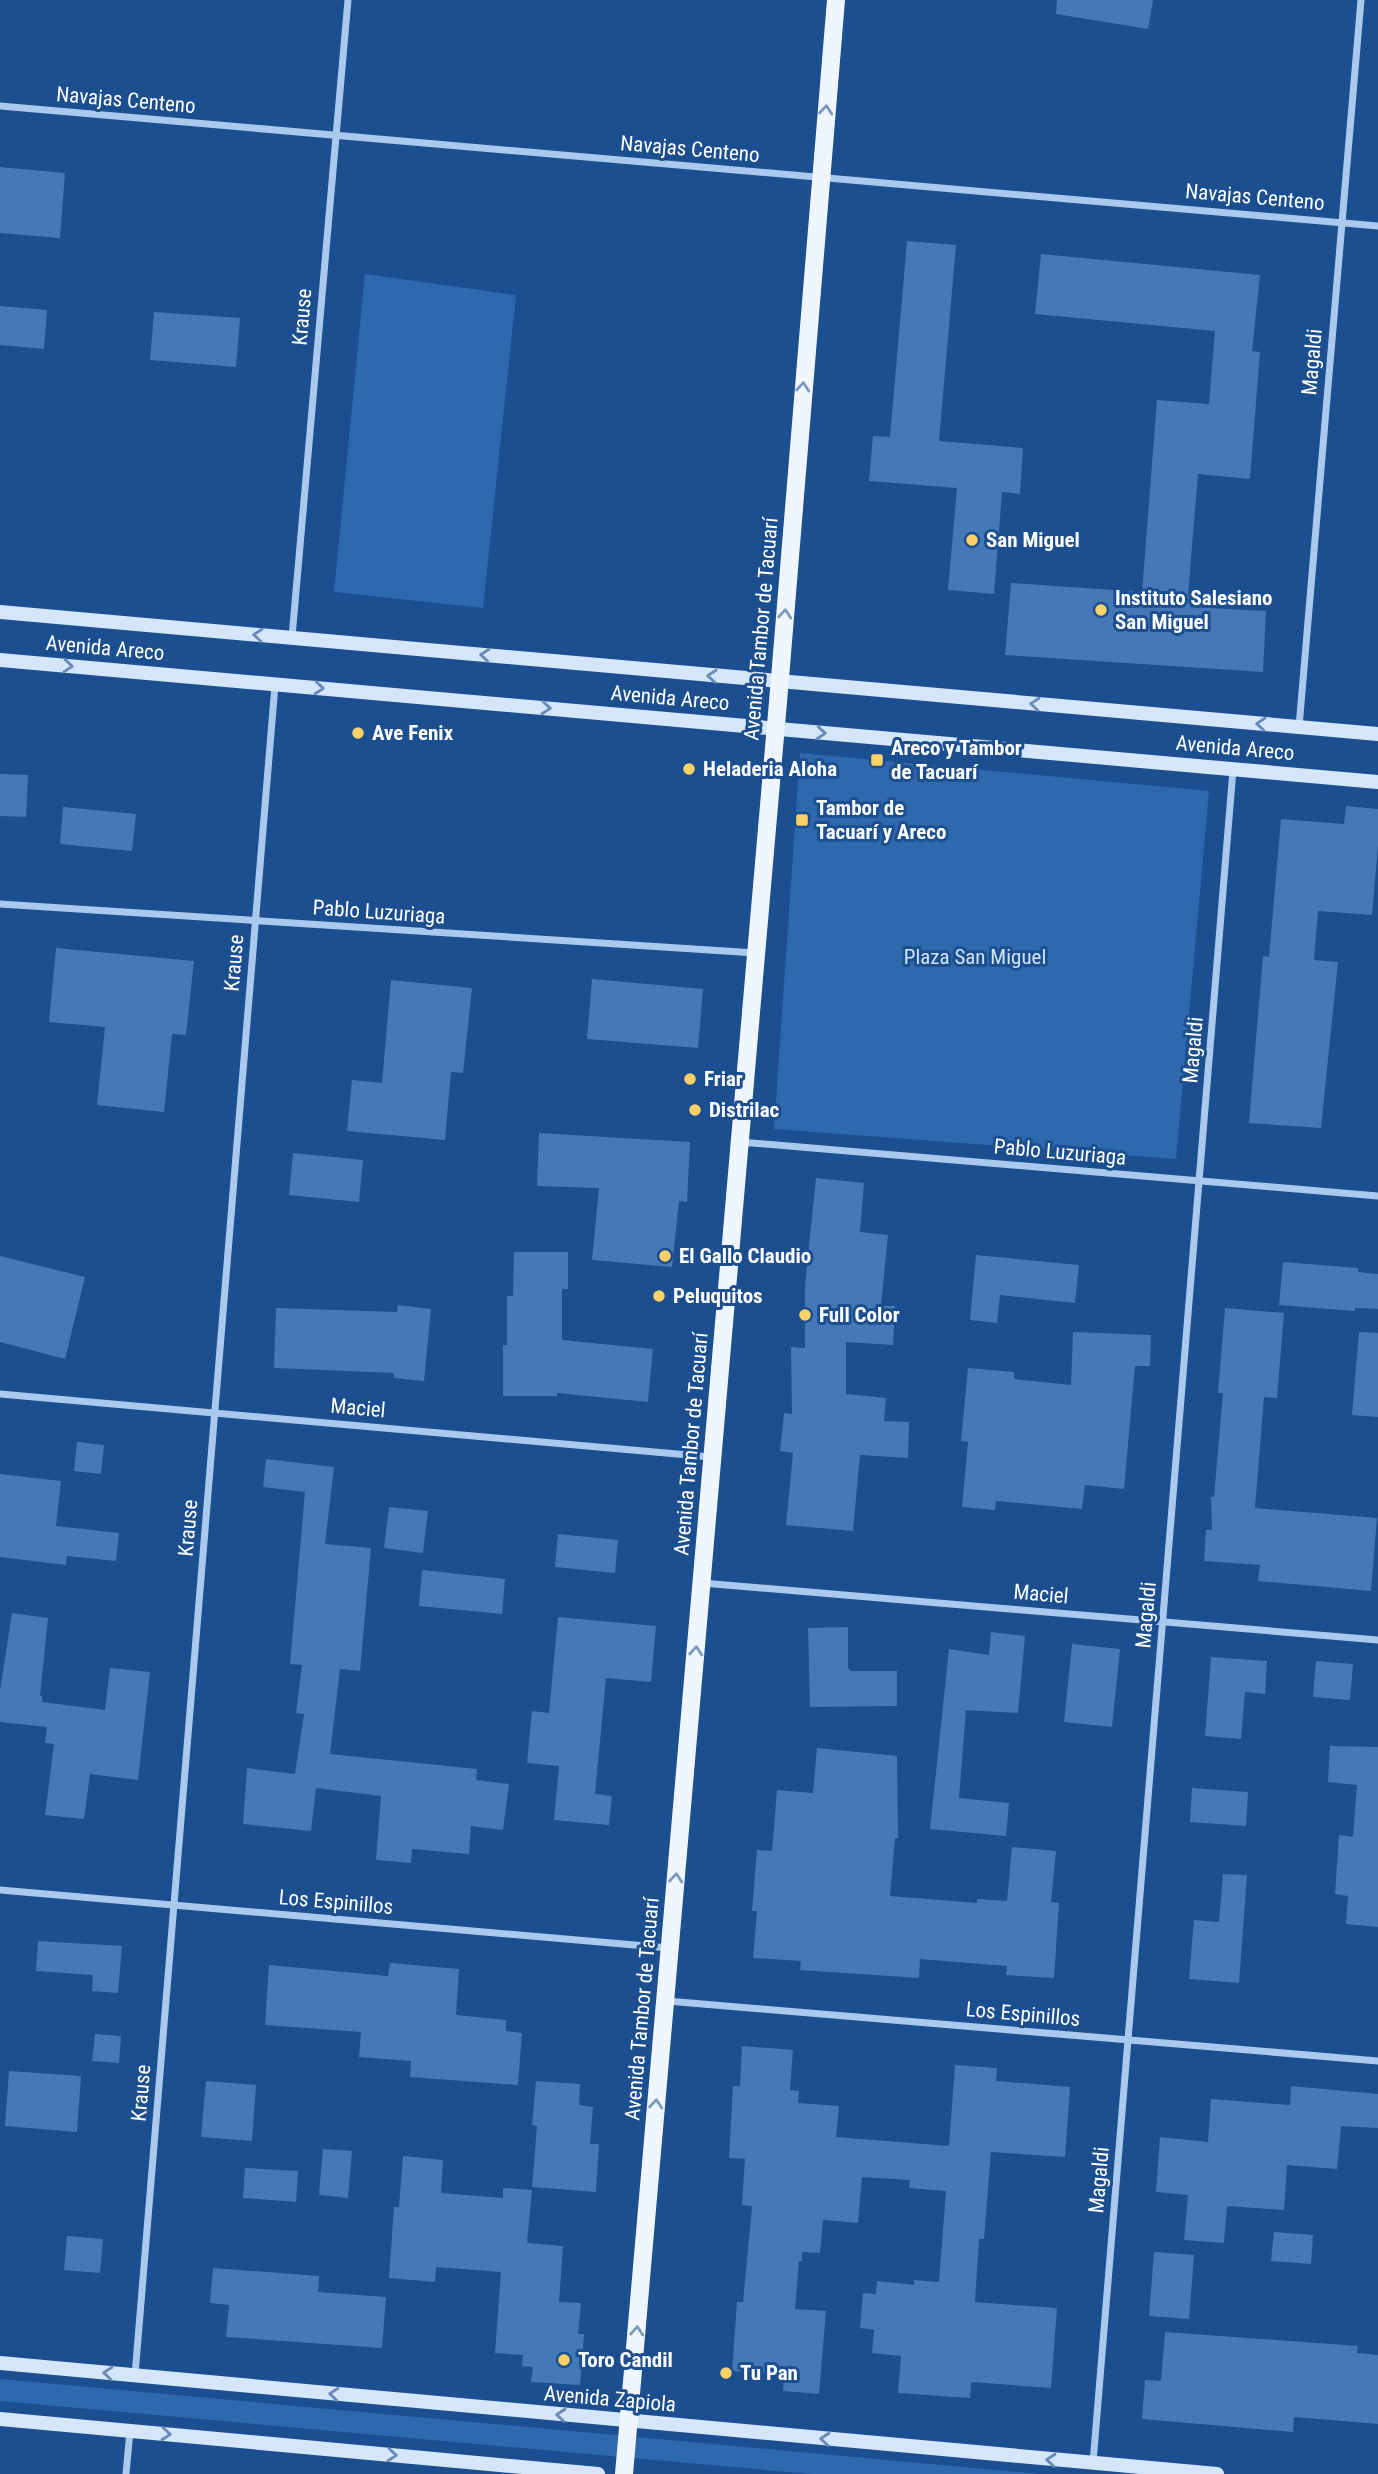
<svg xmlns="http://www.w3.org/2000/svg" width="1378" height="2474" font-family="'Roboto Condensed',sans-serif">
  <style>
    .green { fill: #2e69ad }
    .building { fill: #4478b7 }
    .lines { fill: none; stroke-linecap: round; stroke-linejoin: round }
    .street { stroke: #a9c9ee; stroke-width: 7 }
    .secondary { stroke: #d6e6fa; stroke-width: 14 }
    .primary { stroke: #f0f6ff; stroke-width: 18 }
    .oneway { stroke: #7b9ac1 }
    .oneway2 { stroke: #668bba }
    .poi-dot { fill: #ffd166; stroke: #1b4f8f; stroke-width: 2.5 }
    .labels { text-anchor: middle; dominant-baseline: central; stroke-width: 6; stroke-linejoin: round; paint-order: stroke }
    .street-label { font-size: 21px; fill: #fff; stroke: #1b4f8f }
    .poi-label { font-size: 21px; font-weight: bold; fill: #fff; stroke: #1b4f8f; text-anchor: start }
    .park-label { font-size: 21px; fill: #cfe3fa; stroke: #1b4f8f }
  </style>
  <rect width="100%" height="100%" fill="#1b4f8f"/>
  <g class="green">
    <polygon points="365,274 516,295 483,608 334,592"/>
    <polygon points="800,753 1209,791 1176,1159 774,1129"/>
    <polygon points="0,2379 1041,2474 810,2474 0,2401"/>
  </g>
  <g class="building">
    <polygon points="1057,0 1153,0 1148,29 1056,14"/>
    <polygon points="0,167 65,173 60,238 0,233"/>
    <polygon points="907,241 956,245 939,441 1023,448 1020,494 1002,492 994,594 948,590 957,488 869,481 873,436 890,437"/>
    <polygon points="1041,254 1260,275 1252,351 1260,352 1250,479 1198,474 1188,595 1191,595 1190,607 1266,611 1263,672 1005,655 1011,583 1142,592 1157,400 1209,404 1215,331 1035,314"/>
    <polygon points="0,306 47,310 44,349 0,345"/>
    <polygon points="154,312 240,318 236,367 150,360"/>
    <polygon points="0,774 28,775 26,817 0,816"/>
    <polygon points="1346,806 1378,809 1378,846 1372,915 1318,911 1314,960 1338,962 1321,1128 1249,1123 1263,956 1269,957 1281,819 1344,824"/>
    <polygon points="63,807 136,814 132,851 60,844"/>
    <polygon points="56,948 194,961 186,1035 172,1034 164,1112 97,1105 105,1027 49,1022"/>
    <polygon points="592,979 703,989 698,1048 587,1039"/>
    <polygon points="391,980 472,988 463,1073 451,1072 445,1140 347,1131 352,1080 382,1083"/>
    <polygon points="539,1133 690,1142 687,1202 679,1201 672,1267 592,1260 599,1188 537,1186"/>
    <polygon points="293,1153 363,1160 359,1202 289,1195"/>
    <polygon points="816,1178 864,1183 860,1232 888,1235 881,1306 895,1306 893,1345 846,1342 846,1394 886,1398 884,1421 909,1422 908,1458 860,1455 853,1531 786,1525 793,1453 780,1451 784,1413 792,1414 791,1347 805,1348 805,1285"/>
    <polygon points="514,1252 568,1252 568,1289 562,1289 562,1340 653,1349 648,1402 557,1393 557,1396 503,1396 503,1345 507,1345 507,1296 513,1296"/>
    <polygon points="976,1255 1079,1265 1075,1303 1000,1295 997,1323 970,1320"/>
    <polygon points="0,1256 85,1277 65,1359 0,1342"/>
    <polygon points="1283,1262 1358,1268 1358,1272 1378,1274 1378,1309 1355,1308 1355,1311 1279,1305"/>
    <polygon points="398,1305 431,1309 424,1381 394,1378 394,1373 274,1368 276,1308 397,1312"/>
    <polygon points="1225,1308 1284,1313 1277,1398 1264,1397 1255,1508 1377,1518 1371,1591 1258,1581 1260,1565 1204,1561 1206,1530 1212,1530 1211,1497 1214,1497 1223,1393 1218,1393"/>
    <polygon points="1073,1332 1151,1335 1150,1366 1135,1366 1124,1489 1085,1485 1082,1509 996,1501 995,1510 962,1507 968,1442 961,1441 968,1368 1014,1372 1014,1379 1071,1385"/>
    <polygon points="1359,1332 1378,1333 1378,1417 1352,1415"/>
    <polygon points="77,1442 104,1445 101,1474 74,1471"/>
    <polygon points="266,1459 334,1467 325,1544 371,1548 360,1671 340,1669 330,1754 477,1769 476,1780 509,1784 503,1830 471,1826 469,1854 412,1849 411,1863 376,1860 381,1796 316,1788 311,1831 243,1824 247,1768 295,1774 304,1714 296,1713 302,1665 290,1664 305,1492 263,1487"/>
    <polygon points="0,1474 61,1481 56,1526 119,1533 116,1561 67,1556 66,1565 0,1557"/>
    <polygon points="389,1507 428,1511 423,1553 384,1548"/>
    <polygon points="558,1534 618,1540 615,1573 555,1567"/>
    <polygon points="422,1570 505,1579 502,1614 419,1606"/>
    <polygon points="12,1613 48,1618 40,1696 42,1696 42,1702 105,1710 110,1668 150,1672 138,1780 90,1774 84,1819 45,1815 54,1744 45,1743 47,1727 0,1722 0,1691"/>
    <polygon points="558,1617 656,1626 651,1682 606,1678 595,1794 612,1796 609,1825 554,1820 559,1766 527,1763 532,1711 549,1713"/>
    <polygon points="848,1627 848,1668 851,1671 897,1671 897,1706 810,1707 808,1628"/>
    <polygon points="991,1632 1025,1636 1018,1713 966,1710 959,1798 1009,1803 1006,1836 930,1829 949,1649 989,1655"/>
    <polygon points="1072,1644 1120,1649 1112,1727 1064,1722"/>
    <polygon points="1211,1657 1267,1661 1265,1694 1245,1692 1241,1739 1205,1736"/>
    <polygon points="1316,1661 1353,1664 1350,1700 1313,1697"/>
    <polygon points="1330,1746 1378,1747 1378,1927 1346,1924 1348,1896 1335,1894 1339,1835 1353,1837 1357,1785 1328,1782"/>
    <polygon points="817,1748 897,1756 898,1838 895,1838 890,1896 977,1903 977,1899 1007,1901 1012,1847 1056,1851 1051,1902 1059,1903 1054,1978 1006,1975 1007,1966 920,1959 919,1978 800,1970 801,1961 753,1958 757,1911 752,1911 757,1850 772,1851 777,1790 813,1793"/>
    <polygon points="1192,1788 1248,1792 1246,1826 1190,1822"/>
    <polygon points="1223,1874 1247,1875 1239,1983 1189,1979 1194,1920 1219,1922"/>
    <polygon points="38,1941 122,1946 118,1993 92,1991 93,1975 36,1971"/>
    <polygon points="390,1963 459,1969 456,2015 506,2020 506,2031 522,2033 518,2085 410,2077 411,2061 359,2057 361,2032 265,2025 269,1965 388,1976"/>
    <polygon points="95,2034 121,2036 119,2063 92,2061"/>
    <polygon points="742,2046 793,2050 790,2090 799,2091 798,2103 839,2106 836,2137 949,2146 955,2065 997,2068 996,2081 1070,2087 1065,2157 991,2152 984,2239 979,2239 975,2302 1057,2308 1051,2388 971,2382 970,2398 898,2393 901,2356 872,2353 874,2330 860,2328 863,2293 876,2294 877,2281 914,2285 914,2280 939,2282 946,2191 909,2188 910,2180 862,2177 858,2223 823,2220 820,2253 802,2252 802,2261 799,2261 795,2309 826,2311 819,2394 783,2391 784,2375 732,2371 737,2302 743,2302 752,2206 742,2205 745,2159 729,2158 733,2086 740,2086"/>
    <polygon points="9,2071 81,2076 77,2132 5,2126"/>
    <polygon points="206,2081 256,2085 252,2141 201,2137"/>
    <polygon points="536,2081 580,2084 579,2105 593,2107 590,2144 599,2144 596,2192 532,2187 537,2126 532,2125"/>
    <polygon points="1291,2086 1378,2094 1378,2128 1341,2126 1337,2169 1287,2165 1284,2210 1227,2206 1224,2243 1184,2240 1188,2195 1156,2192 1160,2137 1208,2142 1211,2099 1290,2105"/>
    <polygon points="323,2149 352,2151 348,2198 319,2195"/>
    <polygon points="403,2156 443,2160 441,2193 503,2198 503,2188 532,2190 527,2243 563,2246 559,2302 581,2303 578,2334 584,2334 580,2385 531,2382 533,2367 522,2366 523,2355 495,2353 501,2272 436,2267 435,2282 389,2278 394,2207 399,2207"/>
    <polygon points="245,2168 298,2171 296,2202 243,2198"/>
    <polygon points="1274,2232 1313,2235 1311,2264 1271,2261"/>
    <polygon points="67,2236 103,2239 100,2273 64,2270"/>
    <polygon points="1154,2252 1194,2255 1189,2319 1149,2316"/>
    <polygon points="213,2268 319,2276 318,2292 386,2297 382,2348 226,2337 229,2305 210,2303"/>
    <polygon points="1165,2332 1358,2346 1357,2353 1378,2355 1378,2424 1294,2417 1293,2432 1142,2419 1145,2380 1161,2381"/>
  </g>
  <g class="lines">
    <g class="street">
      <polyline points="0,106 1378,226"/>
      <polyline points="292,637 348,0"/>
      <polyline points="1299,727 1361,0"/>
      <polyline points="0,904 756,953"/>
      <polyline points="740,1142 1378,1196"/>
      <polyline points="0,1394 711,1457"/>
      <polyline points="702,1583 1378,1640"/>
      <polyline points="0,1890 669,1948"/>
      <polyline points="667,2001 1378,2061"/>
      <polyline points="135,2375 275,685"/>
      <polyline points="1093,2463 1233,770"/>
      <polyline points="126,2474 130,2431"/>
    </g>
    <g class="secondary">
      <polyline points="0,612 1378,734"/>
      <polyline points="0,660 1378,782"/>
      <polyline points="0,2363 1217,2474"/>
      <polyline points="0,2419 598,2474"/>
    </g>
    <polyline class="primary" points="624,2474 778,702 836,0"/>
  </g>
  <defs><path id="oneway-chevron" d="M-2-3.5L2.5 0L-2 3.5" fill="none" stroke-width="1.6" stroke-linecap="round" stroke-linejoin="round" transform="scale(1.75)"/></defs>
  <g class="oneway">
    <use href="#oneway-chevron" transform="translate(826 110) rotate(-85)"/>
    <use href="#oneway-chevron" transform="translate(803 387) rotate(-85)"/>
    <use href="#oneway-chevron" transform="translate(785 614) rotate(-85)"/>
    <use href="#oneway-chevron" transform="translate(696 1651) rotate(-85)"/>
    <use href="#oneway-chevron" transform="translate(676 1878) rotate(-85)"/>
    <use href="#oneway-chevron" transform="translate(656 2104) rotate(-85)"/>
    <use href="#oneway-chevron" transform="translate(637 2331) rotate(-85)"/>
  </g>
  <g class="oneway2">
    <use href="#oneway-chevron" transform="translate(258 635) rotate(-175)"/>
    <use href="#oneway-chevron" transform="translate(485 655) rotate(-175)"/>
    <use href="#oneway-chevron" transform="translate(68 666) rotate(5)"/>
    <use href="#oneway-chevron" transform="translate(712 676) rotate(-175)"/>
    <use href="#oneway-chevron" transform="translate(319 688) rotate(5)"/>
    <use href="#oneway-chevron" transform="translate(1035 704) rotate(-175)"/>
    <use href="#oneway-chevron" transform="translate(546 708) rotate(5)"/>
    <use href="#oneway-chevron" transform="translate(1261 724) rotate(-175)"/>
    <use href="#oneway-chevron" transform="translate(821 733) rotate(5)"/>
    <use href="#oneway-chevron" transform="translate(108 2373) rotate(-175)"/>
    <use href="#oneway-chevron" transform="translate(334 2394) rotate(-175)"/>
    <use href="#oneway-chevron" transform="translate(561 2415) rotate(-175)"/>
    <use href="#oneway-chevron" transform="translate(166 2434) rotate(5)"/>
    <use href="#oneway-chevron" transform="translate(825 2439) rotate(-175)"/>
    <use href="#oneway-chevron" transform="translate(392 2455) rotate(5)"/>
    <use href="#oneway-chevron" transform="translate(1051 2460) rotate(-175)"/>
  </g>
  <g class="poi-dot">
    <circle cx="972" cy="540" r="7"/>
    <circle cx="1101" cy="610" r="7"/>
    <circle cx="358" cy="733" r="7"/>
    <rect x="870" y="753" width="14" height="14" rx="3.5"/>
    <circle cx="689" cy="769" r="7"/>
    <rect x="795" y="813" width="14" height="14" rx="3.5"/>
    <circle cx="690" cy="1079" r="7"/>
    <circle cx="695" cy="1110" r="7"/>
    <circle cx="665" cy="1256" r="7"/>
    <circle cx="659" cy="1296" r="7"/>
    <circle cx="805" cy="1315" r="7"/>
    <circle cx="564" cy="2360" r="7"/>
    <circle cx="726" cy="2373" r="7"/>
  </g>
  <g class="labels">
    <g class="street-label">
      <text transform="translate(126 100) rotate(5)">Navajas Centeno</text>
      <text transform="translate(690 149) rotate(5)">Navajas Centeno</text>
      <text transform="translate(1255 197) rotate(5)">Navajas Centeno</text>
      <text transform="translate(302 317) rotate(-85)">Krause</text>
      <text transform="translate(1312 362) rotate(-85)">Magaldi</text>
      <text transform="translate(761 629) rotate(-85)">Avenida Tambor de Tacuarí</text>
      <text transform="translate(105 648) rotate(5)">Avenida Areco</text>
      <text transform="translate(670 698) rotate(5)">Avenida Areco</text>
      <text transform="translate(1235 748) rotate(5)">Avenida Areco</text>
      <text transform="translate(379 912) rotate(4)">Pablo Luzuriaga</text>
      <text transform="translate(234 963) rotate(-85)">Krause</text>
      <text transform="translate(1193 1050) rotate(-85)">Magaldi</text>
      <text transform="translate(1060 1152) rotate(5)">Pablo Luzuriaga</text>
      <text transform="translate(358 1408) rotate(5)">Maciel</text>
      <text transform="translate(691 1444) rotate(-85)">Avenida Tambor de Tacuarí</text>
      <text transform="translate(188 1528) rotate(-85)">Krause</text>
      <text transform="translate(1041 1594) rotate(5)">Maciel</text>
      <text transform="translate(1146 1615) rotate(-85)">Magaldi</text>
      <text transform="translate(336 1902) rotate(5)">Los Espinillos</text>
      <text transform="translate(642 2009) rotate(-85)">Avenida Tambor de Tacuarí</text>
      <text transform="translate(1023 2014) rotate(5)">Los Espinillos</text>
      <text transform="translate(141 2093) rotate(-85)">Krause</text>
      <text transform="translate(1099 2180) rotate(-85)">Magaldi</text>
      <text transform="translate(610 2399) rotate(5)">Avenida Zapiola</text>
    </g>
    <g class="poi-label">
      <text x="986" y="540">San Miguel</text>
      <text x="1115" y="598">Instituto Salesiano<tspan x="1115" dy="24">San Miguel</tspan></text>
      <text x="372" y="733">Ave Fenix</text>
      <text x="891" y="748">Areco y Tambor<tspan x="891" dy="24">de Tacuarí</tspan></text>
      <text x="703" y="769">Heladeria Aloha</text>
      <text x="816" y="808">Tambor de<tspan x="816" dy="24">Tacuarí y Areco</tspan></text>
      <text x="704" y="1079">Friar</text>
      <text x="709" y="1110">Distrilac</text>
      <text x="679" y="1256">El Gallo Claudio</text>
      <text x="673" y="1296">Peluquitos</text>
      <text x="819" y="1315">Full Color</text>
      <text x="578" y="2360">Toro Candil</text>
      <text x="740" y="2373">Tu Pan</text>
    </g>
    <g class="park-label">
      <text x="975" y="957">Plaza San Miguel</text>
    </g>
  </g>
</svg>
